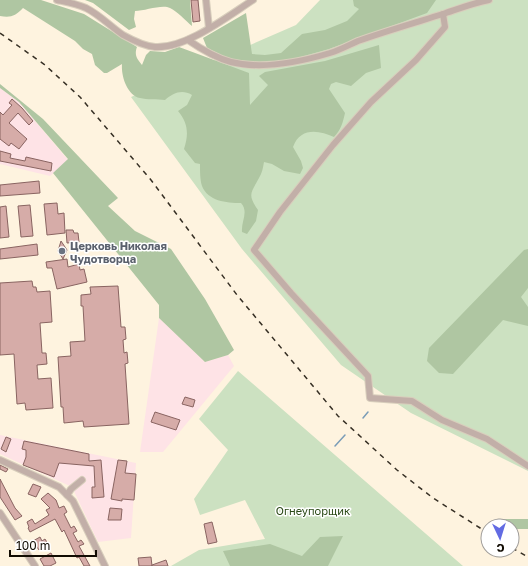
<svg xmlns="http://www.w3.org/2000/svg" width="528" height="566" font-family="'Golos Text',sans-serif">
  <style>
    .industrial { fill: #fee3e6 }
    .green { fill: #cce1c1 }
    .forest { fill: #afc6a2 }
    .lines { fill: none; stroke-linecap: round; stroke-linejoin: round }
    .stream { stroke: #7a9cb7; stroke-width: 1.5 }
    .building { fill: #d6aca8; stroke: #896461 }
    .minor-casing { stroke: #d8cebc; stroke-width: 8 }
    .minor { stroke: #c2afa8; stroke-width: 6 }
    .rail { stroke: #362f24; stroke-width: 1.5; stroke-dasharray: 5 5; stroke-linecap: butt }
    .worship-dot { fill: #6b7280; stroke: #fff; stroke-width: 1.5 }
    .labels { text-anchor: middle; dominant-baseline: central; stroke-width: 3; stroke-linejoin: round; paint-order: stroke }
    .worship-label { font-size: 11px; font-weight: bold; fill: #5b616d; stroke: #fff; text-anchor: start }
    .park-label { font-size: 11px; fill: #2c4a18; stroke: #fff }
  </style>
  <rect width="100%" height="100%" fill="#fef3df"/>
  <g class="industrial">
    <polygon points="0,88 19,102 68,160 50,176 0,164"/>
    <polygon points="159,318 205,362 228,355 234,366 163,452 140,452"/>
    <polygon points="0,435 136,463 131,538 98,542 72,487 0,454"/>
  </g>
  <g class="green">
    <polygon points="320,0 528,0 528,471 411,413 341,365 242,249 131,97 296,25"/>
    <polygon points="238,371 463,566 171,566 199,550 265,539 245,500 200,515 194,499 228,450 199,419"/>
  </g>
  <g class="forest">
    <path d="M0,0H41L84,14L137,47C134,55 137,59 142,65L146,55L150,51L165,52L179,47L249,73L250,105L268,85L259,76L265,72L325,61L379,45L381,68L366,73L351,86L336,82L331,84L329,89L345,113C343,122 341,130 334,137C319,130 300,127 293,147L301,161L303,168L300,174L284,171L272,164L264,162C263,168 262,173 259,178C251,193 247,194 258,210L256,221L247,234L242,232C241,221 249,212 241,203C226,203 208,201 202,186C200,180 200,171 200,164L195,163L184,149C189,134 188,123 178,111L187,105L192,95C182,89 173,93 165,100C157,99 147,100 140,98C127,95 121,76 122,64L107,73H104L95,65L92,54L83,49L75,41L23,8C15,16 11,18 0,16Z"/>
    <path d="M85,0H190L192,26C186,21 177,11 170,8C162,4 145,11 135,11L134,19L136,27L129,30L93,3Z"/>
    <polygon points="353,0 436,0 427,13 329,49 290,60 252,63 227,58 207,48 203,38 246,13 252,54 265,55 281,53 302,34 325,30 347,21 359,9 354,6"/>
    <polygon points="0,84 43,119 118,198 108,206 135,231 171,249 205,299 234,350 228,355 205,362 159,318 159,305 53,173 68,159 19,102 0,88"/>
    <polygon points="528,249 528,288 521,297 528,307 528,326 503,320 453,374 439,373 427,361 429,348 524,250"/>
    <polygon points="501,519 528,519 528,529 517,529 512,527 512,526 506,525"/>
    <polygon points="343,536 328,566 230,566 223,551 270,544 302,556 320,537"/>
  </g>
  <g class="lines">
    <g class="stream">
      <polyline points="363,418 368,412"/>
      <polyline points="335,446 345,435"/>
    </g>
  </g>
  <g class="building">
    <polygon points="191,0 198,0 200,21 193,22"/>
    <polygon points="12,99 22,108 33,121 29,125 18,113 9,123 27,139 19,149 11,143 9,146 0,139 0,112 3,115 12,105 9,103"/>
    <polygon points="0,151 11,154 10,158 25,161 26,157 52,163 51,171 0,161"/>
    <polygon points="39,181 40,193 0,196 0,185"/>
    <polygon points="57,203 58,214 64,213 65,233 47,235 44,204"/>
    <polygon points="30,205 33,236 21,237 18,206"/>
    <polygon points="6,206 9,237 0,238 0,207"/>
    <polygon points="66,230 73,230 74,233 78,233 79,242 67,243"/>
    <polygon points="61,241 67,250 63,259 58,251"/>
    <polygon points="37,244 38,255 0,259 0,249"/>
    <polygon points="67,259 68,267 79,264 80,270 84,269 87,282 57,289 52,268 47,268 46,262"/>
    <polygon points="32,281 33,287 36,287 37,292 50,291 52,322 40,323 42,353 46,353 47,364 37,365 38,379 51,378 53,408 26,410 25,403 17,404 14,354 0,355 0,283"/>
    <polygon points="118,286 121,327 125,327 126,339 123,340 124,353 127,352 128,363 125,364 129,424 84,427 83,421 64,423 63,407 61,407 58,357 71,356 70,342 85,341 83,306 81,306 81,295 91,294 90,287"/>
    <polygon points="185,397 195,400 193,407 182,404"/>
    <polygon points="155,412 180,420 176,430 151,422"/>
    <polygon points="6,437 11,439 6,452 1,449"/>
    <polygon points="24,441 89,454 89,461 101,460 104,497 92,498 92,487 95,487 94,466 59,463 54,477 23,465 26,457 26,450 22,449"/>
    <polygon points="118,460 127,461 125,473 136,474 134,500 122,499 122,501 111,499"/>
    <polygon points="0,465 8,469 6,472 0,469"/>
    <polygon points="0,479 15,508 22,516 15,520 0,497"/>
    <polygon points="33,484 41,487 36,497 28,494"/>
    <polygon points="48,493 56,500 59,508 64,506 67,512 64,514 71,528 74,526 77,531 73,533 78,542 81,540 84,544 79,546 90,566 84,566 79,557 77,558 64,530 62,532 55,519 30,532 28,528 29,527 27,522 32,519 35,524 49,515 46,510 50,508 41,499"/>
    <polygon points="110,508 122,509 121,520 108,520"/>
    <polygon points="212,522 217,542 208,544 204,524"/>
    <polygon points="40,537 42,541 45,539 48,544 39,550 33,541"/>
    <polygon points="51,553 56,563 50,566 44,566 40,559"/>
    <polygon points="151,557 152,566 139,566 138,558"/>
    <polygon points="166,560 168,566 152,566 152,565"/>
  </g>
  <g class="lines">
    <g class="minor-casing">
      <g id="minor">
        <path d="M57,0C66,2 77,4 86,8C100,15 111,27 123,35C132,40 144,46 155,47C186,49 228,16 253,0"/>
        <polyline points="206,0 209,28"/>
        <polyline points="443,14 445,27 416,60 371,102 333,145 280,212 254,250 291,293 368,376 370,398 412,401 442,420 487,439 528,466"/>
        <path d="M188,40C201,49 216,58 231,62C263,70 300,62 330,53C340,50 349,45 358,41C386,31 414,23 443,14C458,9 473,3 489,0"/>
        <polyline points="0,460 59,487 73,501 105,566"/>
        <polyline points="67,495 71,489 82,480"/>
        <polyline points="0,513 35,566"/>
      </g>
    </g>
    <use href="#minor" class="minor"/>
    <g class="rail">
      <polyline points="0,33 45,65 80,97 151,180 237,295 338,416 397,470 433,498 488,533"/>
      <polyline points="512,548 528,557"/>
    </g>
  </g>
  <circle class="worship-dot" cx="62" cy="251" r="4"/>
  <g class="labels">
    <g class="worship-label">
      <text x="70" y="245">Церковь Николая<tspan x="70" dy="13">Чудотворца</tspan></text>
    </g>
    <g class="park-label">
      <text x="313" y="510">Огнеупорщик</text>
    </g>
  </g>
  <g transform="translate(500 538) rotate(176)"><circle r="19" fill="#ffffff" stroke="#a09d9a"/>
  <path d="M0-3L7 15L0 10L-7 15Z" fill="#626be3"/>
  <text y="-6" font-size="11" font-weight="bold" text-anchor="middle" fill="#110b02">С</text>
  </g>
  <path d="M10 550v6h86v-6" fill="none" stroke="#110b02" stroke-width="2"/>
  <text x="16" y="550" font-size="12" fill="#110b02" stroke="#ffffff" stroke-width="3" paint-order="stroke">100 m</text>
</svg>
